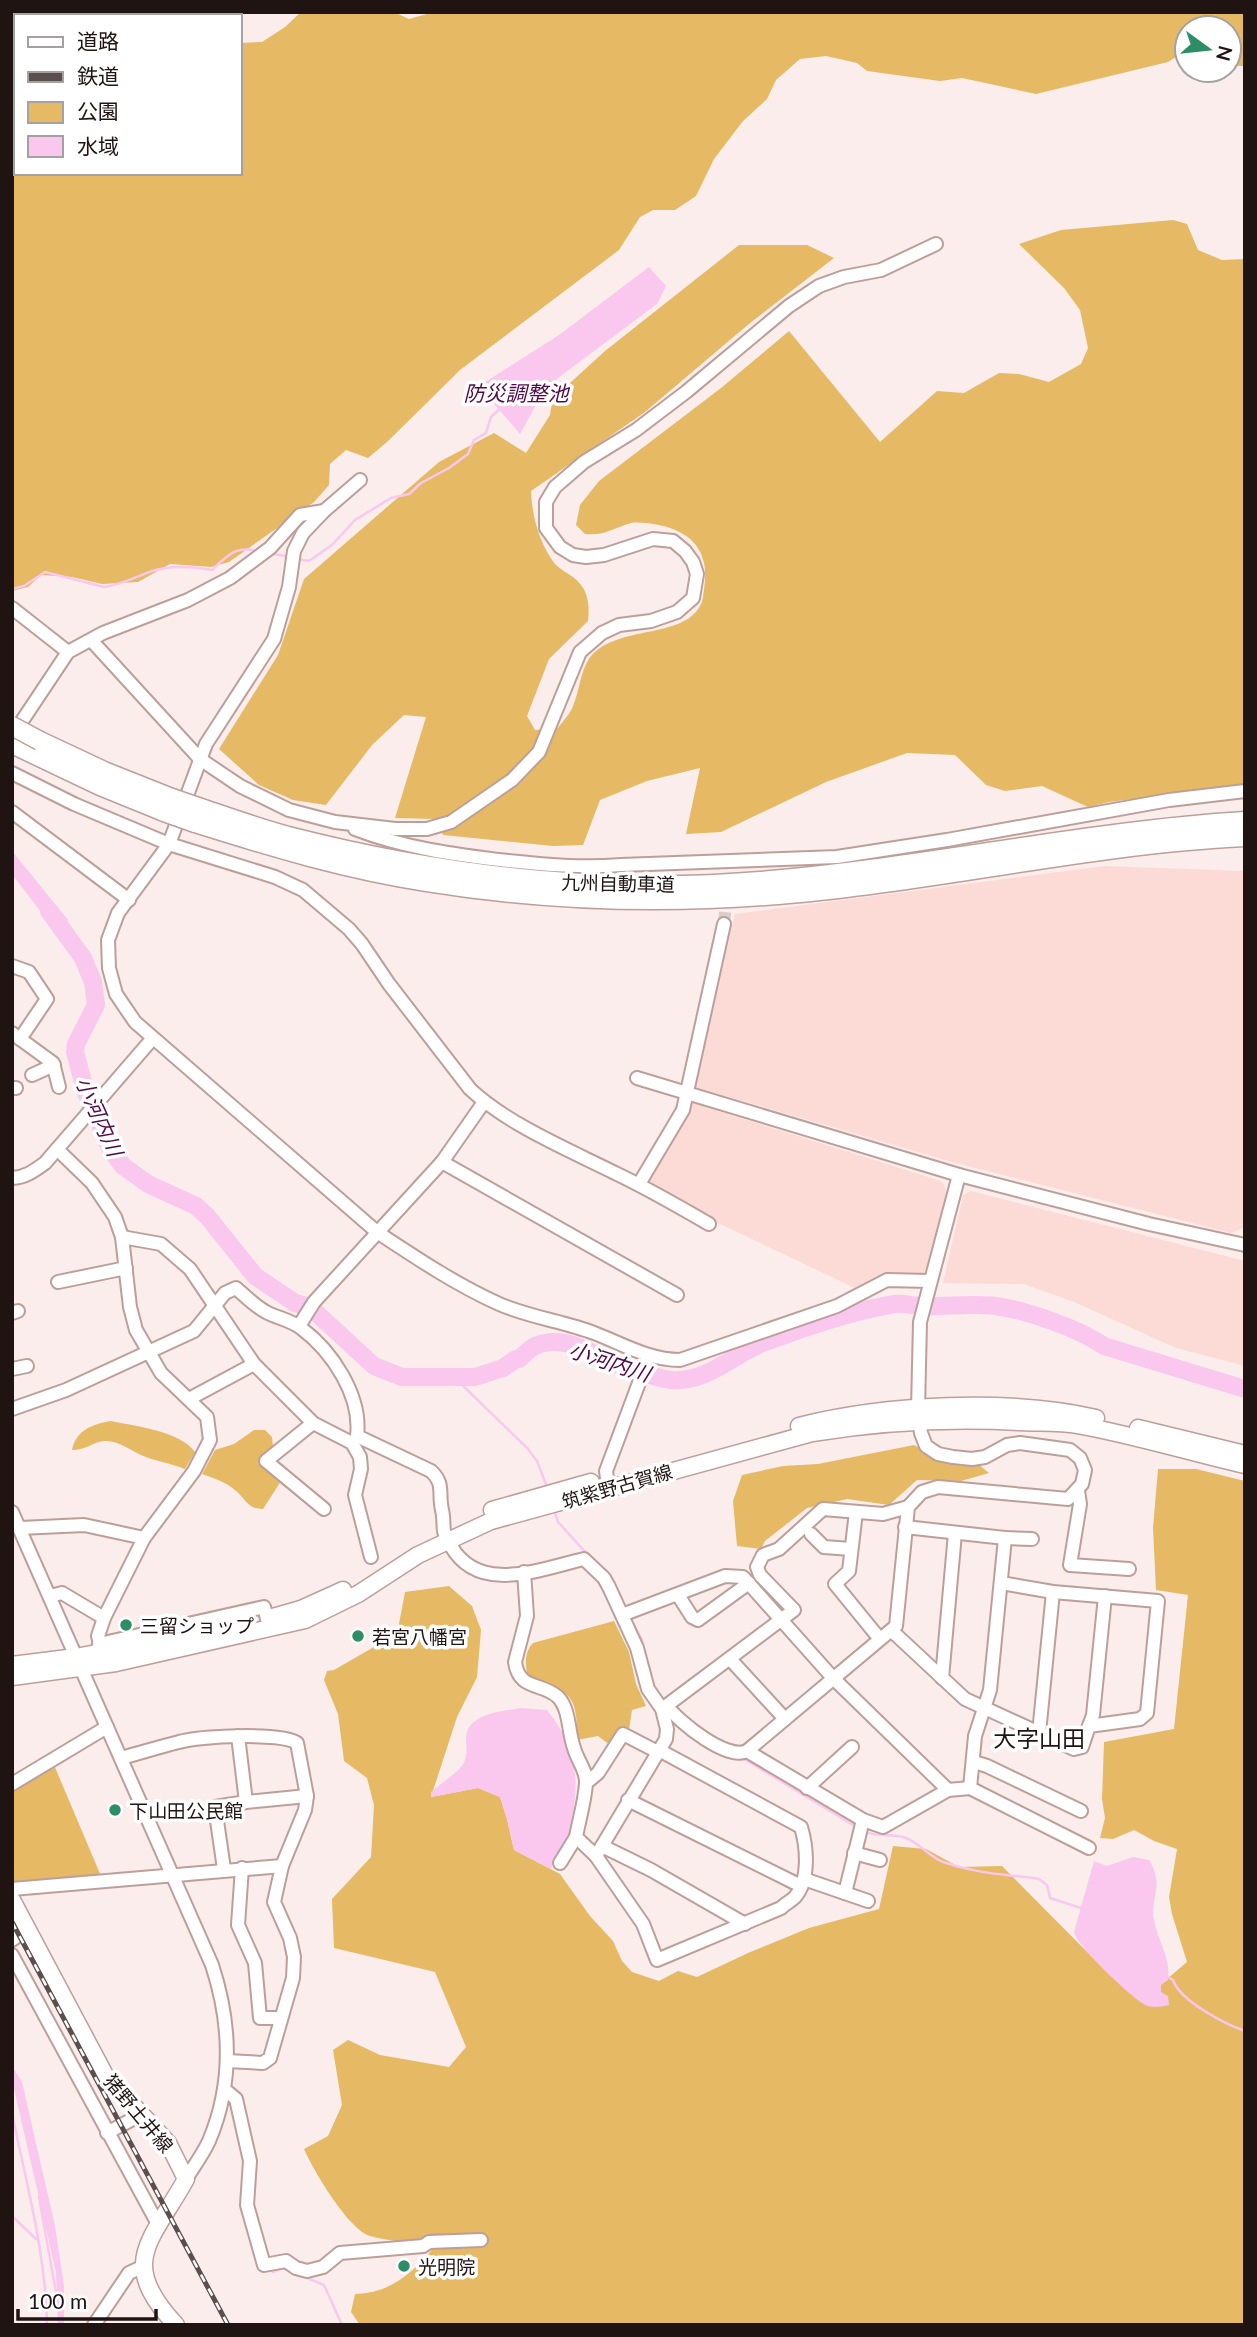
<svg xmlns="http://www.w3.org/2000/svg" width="1257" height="2337" font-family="Lato,'Noto Sans JP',sans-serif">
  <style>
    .built { fill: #fcdbd6 }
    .green { fill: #e6b964 }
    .water { fill: #fac7ef }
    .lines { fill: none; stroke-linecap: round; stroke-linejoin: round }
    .stream { stroke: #fac7ef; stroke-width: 2.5 }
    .river { stroke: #fac7ef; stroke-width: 18 }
    .minor-tunnel { stroke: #dacccb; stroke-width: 12; stroke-dasharray: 12 6; stroke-linecap: butt }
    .minor-casing { stroke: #bd9f9a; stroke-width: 16 }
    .major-casing { stroke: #bd9f9a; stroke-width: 19 }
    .highway-casing { stroke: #bd9f9a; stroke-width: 21 }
    .minor { stroke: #fff; stroke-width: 12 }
    .major { stroke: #fff; stroke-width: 16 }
    .highway { stroke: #fff; stroke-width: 18 }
    .rail-casing { stroke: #5b4e4d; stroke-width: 5 }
    .rail { stroke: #fff; stroke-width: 2.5; stroke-dasharray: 8; stroke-linecap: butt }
    .highway-bridge-casing { stroke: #bd9f9a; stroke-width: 21; stroke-linecap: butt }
    .highway-bridge { stroke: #fff; stroke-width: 18 }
    .poi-dot { fill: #2c8d67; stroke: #fff; stroke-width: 2.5 }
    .labels { text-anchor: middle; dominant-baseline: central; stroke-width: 7; stroke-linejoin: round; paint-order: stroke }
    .street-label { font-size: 19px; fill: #201413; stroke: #fff }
    .poi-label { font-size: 19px; fill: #201413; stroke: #fff; text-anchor: start }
    .water-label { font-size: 21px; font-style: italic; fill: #53084a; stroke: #fff }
    .quarter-label { font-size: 23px; fill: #201413; stroke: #fff }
  </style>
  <rect width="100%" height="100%" fill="#fbedeb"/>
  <g class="built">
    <polygon points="1104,866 1245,871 1243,1228 1231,1233 952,1162 695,1087 735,914"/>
    <polygon points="693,1103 938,1180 944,1184 946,1195 927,1268 923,1273 893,1273 874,1278 855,1288 718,1223 645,1181"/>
    <polygon points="971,1191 1245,1261 1245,1366 1176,1348 1074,1302 1024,1284 943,1283 963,1195"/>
  </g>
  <g class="green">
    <polygon points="301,12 394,12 409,19 434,12 1245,12 1245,66 1234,66 1229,63 1229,28 1187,28 1187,50 1168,62 1036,94 962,78 940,81 867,71 857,63 826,56 800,59 776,80 767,99 743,121 714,159 696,196 675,210 653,210 640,217 619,250 460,370 387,442 368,458 346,450 330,464 329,485 314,502 229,562 211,567 170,564 138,582 102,584 72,577 41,575 28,587 12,591 12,44 16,44 16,173 240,173 240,43 262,42 285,27"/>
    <path d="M1173,220L1187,224L1198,250L1222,260L1245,259V785L1109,802L1088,807L1042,786L1005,791L986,785L955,755L907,753L826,782L721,832L686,834L700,768L647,781L600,800L583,845L553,846L443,835L436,819L395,818L426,717L404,715L372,745L326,805L293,800L259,785L219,749L278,655L304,579L439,462L494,433L526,453L550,415L552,402L559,393L605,351L739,245H807L834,258L750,323L645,412L531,491C532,516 539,543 555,564C560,569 567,573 573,577C588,588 590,604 588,621L549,659L527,716L535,730L558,728C563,721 570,714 573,706C580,690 580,670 591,656C618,625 682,639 700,606C703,602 703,595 704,590C705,581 706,573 704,563C698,535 672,526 647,523C642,523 637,522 631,523C613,528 605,536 585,534L576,525L580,505L599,481L721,388L789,331L880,442L937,391L964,393L999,373L1019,374L1049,382L1081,364L1088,348L1080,310L1064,288L1019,244L1061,230Z"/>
    <path d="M111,1421C135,1426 180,1431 195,1452L185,1469C171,1463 154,1461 141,1455C130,1450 118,1440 104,1441C93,1442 86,1450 72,1450C76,1430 93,1424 111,1421Z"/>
    <path d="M254,1430H265L272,1437L273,1447L260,1462L281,1481L263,1509C247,1509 246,1499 235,1490C226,1482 213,1478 202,1474L215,1450L234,1444Z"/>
    <polygon points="914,1445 936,1456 979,1465 989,1473 961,1481 917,1480 889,1505 847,1499 807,1508 765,1541 761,1549 737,1546 733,1501 742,1475 783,1466 818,1464"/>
    <path d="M1158,1469H1196L1245,1481V2325H360L351,2312L355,2294C392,2293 413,2272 436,2245C415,2242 391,2242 370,2236C349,2230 313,2170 304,2149L328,2136L342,2105L333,2050L348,2040L380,2055L449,2067L466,2047L435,1972L334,1948L332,1899L371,1857L374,1805L367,1778L344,1761L338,1714L324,1680L327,1671L334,1670L386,1640L398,1629L405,1592L449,1586L472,1606L481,1630L477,1677L457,1717L431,1797L478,1788L500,1797L507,1819L514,1850L560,1874L590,1916L613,1941L622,1961L632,1972L659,1981L678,1971L697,1977L748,1953L809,1928L879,1909L893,1846L926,1849L959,1867L1002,1866L1107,1972L1161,1992V1984L1187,1962L1172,1914L1169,1897L1177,1849L1154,1841L1134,1830L1113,1839L1100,1838L1105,1818L1102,1799L1104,1742L1174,1729L1188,1595L1156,1590L1153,1528Z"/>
    <path d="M614,1621L629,1652L636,1684L646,1706L632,1710L629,1730L614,1748L598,1736L577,1740C578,1692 569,1692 528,1677C525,1665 524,1652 533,1643Z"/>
    <polygon points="54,1765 101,1876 12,1884 12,1791"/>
  </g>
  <g class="water">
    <polygon points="649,267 666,286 657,304 546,387 520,434 479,386 559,335"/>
    <polygon points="12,851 68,920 60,937 12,874"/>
    <path d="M521,1708L547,1710C573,1742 580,1772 573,1813C571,1821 571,1832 567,1840C562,1850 555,1858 551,1869L514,1850L507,1819L500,1797L478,1788L431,1797V1792C440,1784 453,1776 461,1767C467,1760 467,1750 466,1742C464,1713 501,1712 521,1708Z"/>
    <path d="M1133,1857L1149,1860C1165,1887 1150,1895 1154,1920C1158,1941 1171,1958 1168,1980L1161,1985V1992L1168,1996L1169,2005C1159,2007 1150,2009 1142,2003C1128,1994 1077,1946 1074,1932L1094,1861L1107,1866Z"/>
    <polygon points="12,2066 22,2082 55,2226 64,2286 64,2325 58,2325 56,2272 12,2080"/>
  </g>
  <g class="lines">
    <g class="stream">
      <polyline points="204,14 224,16 248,12"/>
      <polyline points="269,553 290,557"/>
      <polyline points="297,559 309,561 332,545 355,520 391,498 409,494 421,483 449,468 468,454 474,440 486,433 491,417 501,408"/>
      <path d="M12,589L24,586L45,572L104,587C121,585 136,577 152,571C172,565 191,566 212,570C229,554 235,546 259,551"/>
      <polyline points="454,1377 528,1449 537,1461 547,1487"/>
      <polyline points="554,1510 558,1522 587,1554"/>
      <polyline points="630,1617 642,1640 644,1649"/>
      <polyline points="717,1752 725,1757 746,1760 858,1828"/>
      <path d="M864,1831C878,1838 892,1833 906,1838C920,1843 928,1856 943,1862C977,1874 1005,1874 1039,1879L1047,1885L1050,1898L1084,1909"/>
      <path d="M1166,1976L1173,1980C1180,2001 1225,2024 1245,2031"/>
      <path d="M12,2113C26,2182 46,2254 47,2325"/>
      <polyline points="39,2197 58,2304"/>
      <polyline points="12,2216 36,2239"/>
      <polyline points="271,2270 273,2272 283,2268 324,2285 342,2325"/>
    </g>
    <path class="river" d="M49,911L83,958L93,982L96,1005L76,1044L75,1052L86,1093L111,1150L123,1166L148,1184L196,1206L207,1216L255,1276L295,1303L310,1307L374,1366L402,1377H475L503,1368L516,1359H519C524,1355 529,1349 535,1346C567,1332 597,1358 625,1367C636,1371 661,1379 671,1380C706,1383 733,1355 763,1343C805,1327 851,1311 895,1304C904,1303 913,1306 922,1306C946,1307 971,1303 996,1306C1028,1311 1078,1328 1104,1346L1245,1389"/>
    <polyline class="minor-tunnel" points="724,924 729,873"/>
    <g class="minor-casing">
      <g id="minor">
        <polyline points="170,12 179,16"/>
        <polyline points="98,16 111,12"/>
        <polyline points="12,28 16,27"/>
        <path d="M360,480L324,511L303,533L294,551L289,587L274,639L206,744L169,844L118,913L108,940L109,968L116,994L135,1022L377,1232C415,1257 455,1284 497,1303C527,1317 563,1321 594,1333C623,1344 649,1360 680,1360L837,1306L887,1280L929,1281"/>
        <polyline points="12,608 68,652"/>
        <polyline points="91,640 200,759 240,786 289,810 335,822 395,829 427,829 451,822 512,780 539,752 580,652 602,633 619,625 651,621 677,612 693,598 697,574 693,562 685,551 673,541 653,539 604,555 586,557 573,555 560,547 546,528 546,502 555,487 584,462 636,430 686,392 789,306 819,286 844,277 881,270 936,244"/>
        <polyline points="14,733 68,652 103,633 188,600 230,578 270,548 300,515 324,511"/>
        <path d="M12,773L74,804L169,844L275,877L303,890L349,929L362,944L389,984L470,1089C507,1124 569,1150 615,1173C647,1188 678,1206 709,1224"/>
        <polyline points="12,812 129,900"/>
        <path d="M355,829C404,848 456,855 508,861C546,865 582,868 621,865L837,857L947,840L1169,800L1245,791"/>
        <polyline points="12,966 29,972 47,999 20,1039"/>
        <polyline points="12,1033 53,1063 59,1087"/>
        <polyline points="32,1075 54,1065"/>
        <polyline points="637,1078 959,1175 1149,1224 1245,1245"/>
        <polyline points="12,1088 16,1088"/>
        <polyline points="57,1149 92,1183 115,1217 122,1237 130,1307 136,1330 161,1373 207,1417 210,1440 194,1471 144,1538 104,1618 98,1636 102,1651"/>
        <polyline points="442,1162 677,1295"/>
        <path d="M12,1178C26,1177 34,1171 45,1163L153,1038"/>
        <polyline points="639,1184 683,1110 724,924"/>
        <polyline points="122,1237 161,1244 190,1269 254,1364 313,1423 352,1443 360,1457 361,1469 355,1495 371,1557"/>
        <polyline points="58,1282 126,1268"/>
        <polyline points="12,1313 18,1311"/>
        <polyline points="299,1326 314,1302 442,1162 484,1102"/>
        <polyline points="12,1369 27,1366"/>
        <polyline points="189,1399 254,1364"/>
        <path d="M12,1409L66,1390L194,1331L225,1293L236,1288C245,1296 255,1306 266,1312C277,1318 291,1320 301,1328C332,1351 362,1396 357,1436L431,1471C445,1484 438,1493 442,1510C444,1518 443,1525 444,1531C445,1536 449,1541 451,1546C479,1595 540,1569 584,1559L604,1578L609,1587L637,1648L648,1689L662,1709L667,1729L666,1739L596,1856L643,1924L657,1960L781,1908C785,1904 791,1901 795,1897C810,1880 807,1847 801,1827L659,1750H654L623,1734L598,1773L586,1783"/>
        <polyline points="313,1423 266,1461 324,1509"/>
        <polyline points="607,1478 606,1471 649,1356"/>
        <polyline points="1078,1491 1080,1504 1070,1565 1129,1569"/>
        <path d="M12,1512L212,1965C231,2023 233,2084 209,2141C203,2154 194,2166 186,2179"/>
        <polyline points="856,1512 849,1571 835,1584 879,1638"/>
        <polyline points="905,1527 1005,1538 990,1690 975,1736 970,1788 1089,1848"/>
        <polyline points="20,1528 84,1525 144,1538"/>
        <polyline points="811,1534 824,1547 851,1549"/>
        <polyline points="1005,1538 1032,1539"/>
        <path d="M524,1572L527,1616L515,1662C519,1691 542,1682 558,1697C570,1709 568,1732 574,1748C577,1760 587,1771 586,1783C585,1801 579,1820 576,1837L596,1856"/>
        <polyline points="678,1595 692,1617 698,1620 749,1583"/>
        <polyline points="50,1596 62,1593 104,1618"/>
        <polyline points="622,1615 725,1576 743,1577 833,1678 948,1790"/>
        <polyline points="892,1631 965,1699 1074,1749 1082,1747 1089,1726 1140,1719 1147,1713 1158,1601 1053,1592 1001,1583"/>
        <polyline points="99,1644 264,1607 267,1619"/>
        <polyline points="730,1659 785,1719"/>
        <polyline points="942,1678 955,1533"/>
        <path d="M667,1706C679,1722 727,1761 747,1751L896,1626L908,1507L922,1492L938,1487L1068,1499L1082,1484L1085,1470L1080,1458L1070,1450L1020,1443L1007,1445L985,1457L972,1459L953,1457L938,1454L926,1446L921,1433L918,1409L920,1322L959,1175"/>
        <polyline points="662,1709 794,1610 760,1575 757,1567 763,1555 779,1549 823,1509 883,1514 908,1507"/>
        <polyline points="1089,1726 1093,1715 1105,1596"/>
        <polyline points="1039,1733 1053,1592"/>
        <polyline points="238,1736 246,1802"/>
        <polyline points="747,1751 863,1820 883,1827 948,1790 970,1788"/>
        <path d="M121,1758C140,1753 159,1747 179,1742C199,1736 282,1732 297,1743L307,1796L305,1810L282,1866L274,1902L290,1938L294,1957L293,1978L270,2058L263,2063L227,2061"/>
        <polyline points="974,1762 987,1766 1081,1811"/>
        <polyline points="12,1784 107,1727"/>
        <polyline points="807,1788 852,1747"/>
        <polyline points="628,1800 801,1886"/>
        <polyline points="602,1846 651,1870 745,1924"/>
        <polyline points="854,1853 880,1860"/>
        <polyline points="560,1863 576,1837"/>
        <polyline points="242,1868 238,1925 255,1963 260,2018 280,2018"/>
        <polyline points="224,1869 215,1807 246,1802 307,1796"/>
        <polyline points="804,1879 868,1901"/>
        <polyline points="12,1889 282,1866"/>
        <polyline points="845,1893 863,1820"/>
        <polyline points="12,1940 27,1929"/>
        <polyline points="12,1955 159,2226"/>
        <polyline points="224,2089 236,2099 250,2161 247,2205 264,2265 286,2261 296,2268 307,2271 323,2267 340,2253 423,2246 429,2242 481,2240"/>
        <polyline points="107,2133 140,2115"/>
        <polyline points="94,2325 129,2273 142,2267"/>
      </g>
    </g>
    <g class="major-casing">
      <g id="major">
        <path d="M799,1426C885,1404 1009,1398 1096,1418"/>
        <polyline points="1138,1428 1245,1454"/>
        <polyline points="492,1510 591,1482"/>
        <polyline points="273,1617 301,1609 343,1590"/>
        <polyline points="12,1665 76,1657 237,1625"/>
        <path d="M12,1677L116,1663L305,1620L358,1594L418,1555L491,1521L812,1433C881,1422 950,1418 1020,1422C1039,1423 1059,1422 1078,1425C1134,1435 1189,1452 1245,1465"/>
        <path d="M12,1900L105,2075L168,2143L186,2179C151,2242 117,2262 176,2325"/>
      </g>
    </g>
    <g class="highway-casing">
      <g id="highway">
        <polyline points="40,741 104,771 172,798"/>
        <polyline points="12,744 100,786 164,812"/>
        <path d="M201,808C231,818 261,829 292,837C445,876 603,894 760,881C923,868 1082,831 1245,821"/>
        <path d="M195,823C271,847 348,870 427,882C551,902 676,905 800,893C949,879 1095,844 1245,837"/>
      </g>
    </g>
    <use href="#minor" class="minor"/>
    <use href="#major" class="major"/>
    <use href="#highway" class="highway"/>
    <g class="rail-casing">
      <polyline id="rail" points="12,1922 228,2325"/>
    </g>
    <use href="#rail" class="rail"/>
    <g class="highway-bridge-casing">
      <g id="highway-bridge">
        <polyline points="12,726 40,741"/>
        <polyline points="172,798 201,808"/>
        <polyline points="164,812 195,823"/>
      </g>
    </g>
    <use href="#highway-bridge" class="highway-bridge"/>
  </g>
  <g class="poi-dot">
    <circle cx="126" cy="1625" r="7"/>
    <circle cx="358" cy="1636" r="7"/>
    <circle cx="115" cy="1810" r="7"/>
    <circle cx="404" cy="2266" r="7"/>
  </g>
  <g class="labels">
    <g class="street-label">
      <text transform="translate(618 883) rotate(1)">九州自動車道</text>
      <text transform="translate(617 1486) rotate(-16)">筑紫野古賀線</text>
      <text transform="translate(139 2113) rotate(50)">猪野土井線</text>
    </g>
    <g class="poi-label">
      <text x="140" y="1625">三留ショップ</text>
      <text x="372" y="1636">若宮八幡宮</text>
      <text x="129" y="1810">下山田公民館</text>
      <text x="418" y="2266">光明院</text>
    </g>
    <g class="water-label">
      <text x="516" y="392">防災調整池</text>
      <text transform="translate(100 1116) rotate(66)">小河内川</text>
      <text transform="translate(610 1361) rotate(18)">小河内川</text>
    </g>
    <g class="quarter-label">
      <text x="1039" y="1738">大字山田</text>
    </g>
  </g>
  <rect width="1257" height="2337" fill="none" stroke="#201413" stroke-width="28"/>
  <rect x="14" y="14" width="228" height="161" fill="#ffffff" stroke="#a6a1a1" stroke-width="2"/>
  <rect x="28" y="37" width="35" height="10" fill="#ffffff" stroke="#a6a1a1" stroke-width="2"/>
  <text x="77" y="49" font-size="21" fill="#201413">道路</text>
  <rect x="28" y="72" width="35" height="10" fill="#5b4e4d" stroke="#a6a1a1" stroke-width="2"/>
  <text x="77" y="84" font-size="21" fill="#201413">鉄道</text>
  <rect x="28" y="102" width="35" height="21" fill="#e6b964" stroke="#a6a1a1" stroke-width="2"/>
  <text x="77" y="119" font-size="21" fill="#201413">公園</text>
  <rect x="28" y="136" width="35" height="21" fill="#fac7ef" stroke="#a6a1a1" stroke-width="2"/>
  <text x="77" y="154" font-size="21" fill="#201413">水域</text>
  <g transform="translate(1208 49) rotate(105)"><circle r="33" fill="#ffffff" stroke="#a6a1a1" stroke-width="2"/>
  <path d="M0-5L12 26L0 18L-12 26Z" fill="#2c8d67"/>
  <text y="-10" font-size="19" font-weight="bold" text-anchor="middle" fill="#201413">N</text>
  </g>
  <path d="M18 2309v10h138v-10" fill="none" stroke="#201413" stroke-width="3.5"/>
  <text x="28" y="2309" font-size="21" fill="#201413" stroke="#ffffff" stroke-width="5" paint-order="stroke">100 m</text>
</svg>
